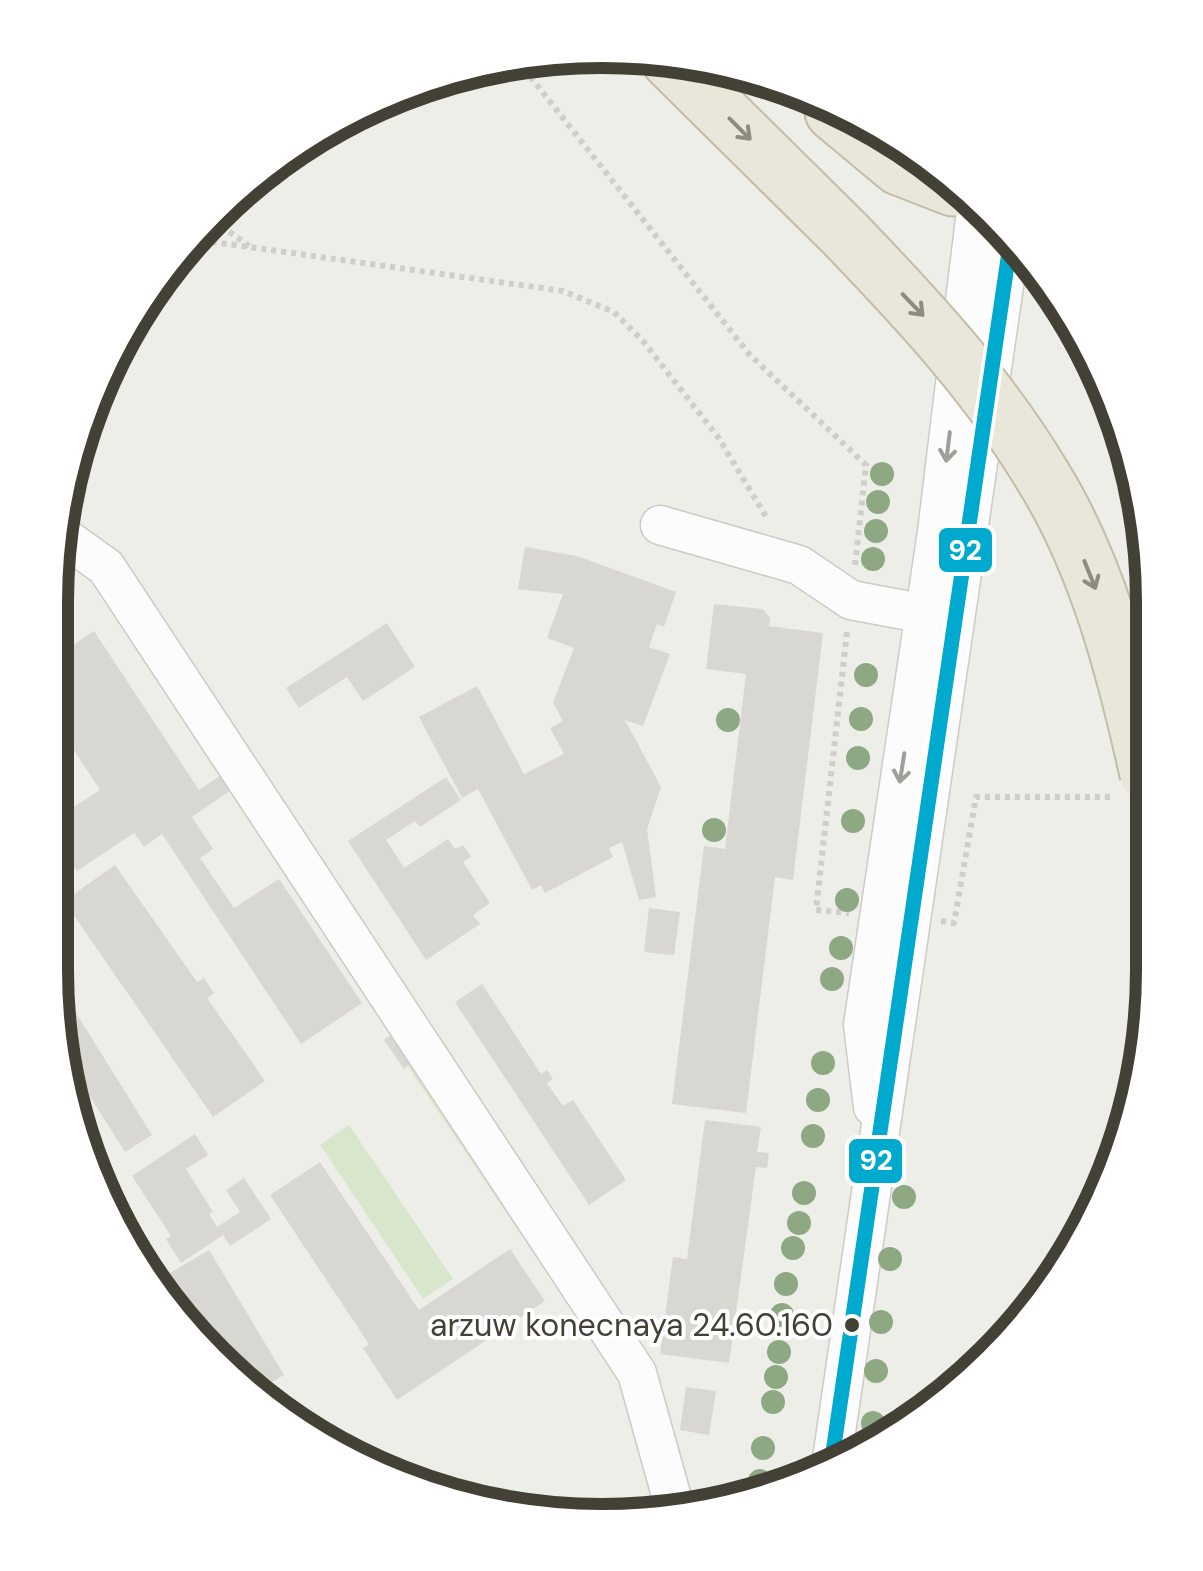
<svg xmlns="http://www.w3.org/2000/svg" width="1203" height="1571" font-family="'DM Sans',sans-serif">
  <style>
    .green { fill: #d8e7cb }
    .building { fill: #d8d7d1 }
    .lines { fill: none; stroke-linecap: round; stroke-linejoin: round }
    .minor-casing { stroke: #cccbc7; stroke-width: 41 }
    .highway-casing { stroke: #c3bda7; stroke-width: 59 }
    .path { stroke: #cfceca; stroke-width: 6; stroke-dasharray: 5 5; stroke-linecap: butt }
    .minor { stroke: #fcfcfc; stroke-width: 38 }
    .highway { stroke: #e9e6da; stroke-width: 55 }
    .highway-bridge-casing { stroke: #c3bda7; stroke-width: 59; stroke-linecap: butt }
    .highway-bridge { stroke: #e9e6da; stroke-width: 55 }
    .bus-1-casing { stroke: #fff; stroke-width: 22 }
    .bus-1 { stroke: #00a9ce; stroke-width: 15 }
    .tree { fill: #8ea883 }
    .oneway { stroke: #8e8b80 }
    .oneway2 { stroke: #a09e99 }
    .bus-dot { fill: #434036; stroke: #fff; stroke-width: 4 }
    .labels { text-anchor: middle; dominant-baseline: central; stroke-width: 8; stroke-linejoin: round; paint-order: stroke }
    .bus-label { font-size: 32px; fill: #434036; stroke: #fff; text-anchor: end }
    .rim { fill: none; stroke: #434036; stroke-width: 12 }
    .line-badge { stroke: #fff; stroke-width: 4 }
    .badge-label { font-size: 28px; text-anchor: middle; font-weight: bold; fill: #fff }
  </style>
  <rect width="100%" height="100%" fill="#eeeee9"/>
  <g class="green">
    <polygon points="417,1061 533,1232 524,1239 408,1067"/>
    <polygon points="349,1125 453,1279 423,1299 320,1145"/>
  </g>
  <g class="building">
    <polygon points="525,547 577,556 676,592 664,627 657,624 649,647 670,654 643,726 625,720 661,787 647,829 656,897 639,900 622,842 609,848 613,857 545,893 541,885 532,890 478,789 462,798 419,717 477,686 524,774 564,754 550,728 563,721 553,703 574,648 547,638 563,594 518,589"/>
    <polygon points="714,604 763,609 770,618 769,626 823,633 793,880 775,877 746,1113 672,1104 704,846 725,849 746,674 706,669"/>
    <polygon points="387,623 415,667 363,701 347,677 299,708 286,688"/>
    <polygon points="94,631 199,790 221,775 231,790 192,817 213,849 200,858 234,908 279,879 362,1003 301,1044 162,834 144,847 134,833 77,871 50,831 50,822 100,790 51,715 51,660"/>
    <polygon points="446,777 461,800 420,827 415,821 386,840 404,868 448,839 455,849 463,845 471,857 463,862 490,903 473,915 480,924 426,960 348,841"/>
    <polygon points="115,865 197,982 204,978 214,993 207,998 265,1081 213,1117 64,901"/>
    <polygon points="649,908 680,912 674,955 644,952"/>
    <polygon points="58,984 152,1135 125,1152 61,1050 52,988"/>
    <polygon points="482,984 541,1074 547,1070 553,1079 547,1083 563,1106 573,1100 626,1180 589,1205 455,1002"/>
    <polygon points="401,1028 421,1057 404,1069 384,1040"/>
    <polygon points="705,1120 761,1127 757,1152 769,1153 767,1168 756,1167 729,1363 660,1354 673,1257 687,1259"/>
    <polygon points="195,1134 208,1155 186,1169 213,1212 209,1214 217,1227 240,1212 226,1190 244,1178 271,1219 230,1246 223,1235 181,1263 166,1239 171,1236 132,1176"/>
    <polygon points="320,1162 419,1310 510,1249 545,1301 397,1400 363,1348 369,1344 270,1195"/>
    <polygon points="209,1250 284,1375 255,1392 212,1360 153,1283"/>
    <polygon points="273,1387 278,1410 258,1395"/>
    <polygon points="686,1387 716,1391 709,1435 680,1430"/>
    <polygon points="490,1486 502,1508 461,1503"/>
  </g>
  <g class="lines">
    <g class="minor-casing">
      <g id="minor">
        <polyline points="660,525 799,565 851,600 925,614"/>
        <polyline points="57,532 106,567 637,1373 675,1509"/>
        <polyline points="873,1107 863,1025 937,532 976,211"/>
        <polyline points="831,1466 1010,245"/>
      </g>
    </g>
    <g class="highway-casing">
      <g id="highway">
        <polyline points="670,61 845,234"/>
        <polyline points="833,112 899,167 953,188"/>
      </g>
    </g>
    <g class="path">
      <polyline points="518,61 749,354 866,465 855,565"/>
      <polyline points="213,220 249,246"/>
      <polyline points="192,239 563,291 614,312 643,341 718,437 768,520"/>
      <polyline points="847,632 816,910 849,913"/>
      <polyline points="941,921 954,923 976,797 1112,797"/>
    </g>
    <use href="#minor" class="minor"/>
    <use href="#highway" class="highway"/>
    <g class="highway-bridge-casing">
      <path id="highway-bridge" d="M845,234C917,309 988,385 1042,475C1098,565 1125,671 1148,774"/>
    </g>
    <use href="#highway-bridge" class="highway-bridge"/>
    <g class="bus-1-casing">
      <polyline id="bus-1" points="831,1466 1010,245"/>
    </g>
    <use href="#bus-1" class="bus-1"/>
  </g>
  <g class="tree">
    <circle cx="882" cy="474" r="12"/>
    <circle cx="878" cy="502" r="12"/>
    <circle cx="876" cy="531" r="12"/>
    <circle cx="873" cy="559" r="12"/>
    <circle cx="866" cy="675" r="12"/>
    <circle cx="861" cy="719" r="12"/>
    <circle cx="728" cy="720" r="12"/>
    <circle cx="858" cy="758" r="12"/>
    <circle cx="853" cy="821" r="12"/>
    <circle cx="714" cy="830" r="12"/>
    <circle cx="847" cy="900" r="12"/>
    <circle cx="841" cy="948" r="12"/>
    <circle cx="832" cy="979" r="12"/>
    <circle cx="823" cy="1063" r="12"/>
    <circle cx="818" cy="1100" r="12"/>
    <circle cx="813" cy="1136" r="12"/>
    <circle cx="804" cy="1193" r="12"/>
    <circle cx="904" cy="1197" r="12"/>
    <circle cx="799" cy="1223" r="12"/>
    <circle cx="793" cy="1248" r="12"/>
    <circle cx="890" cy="1259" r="12"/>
    <circle cx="786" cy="1284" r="12"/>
    <circle cx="782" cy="1315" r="12"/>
    <circle cx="881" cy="1322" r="12"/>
    <circle cx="779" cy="1352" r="12"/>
    <circle cx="876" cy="1371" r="12"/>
    <circle cx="776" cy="1377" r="12"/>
    <circle cx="773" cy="1402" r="12"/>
    <circle cx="873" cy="1423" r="12"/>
    <circle cx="763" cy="1448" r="12"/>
    <circle cx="760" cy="1481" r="12"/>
  </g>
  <defs><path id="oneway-shaft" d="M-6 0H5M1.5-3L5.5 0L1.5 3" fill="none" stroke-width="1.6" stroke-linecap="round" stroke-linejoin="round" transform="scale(2.5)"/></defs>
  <g class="oneway">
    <use href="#oneway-shaft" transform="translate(740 129) rotate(45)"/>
    <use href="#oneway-shaft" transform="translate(913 305) rotate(46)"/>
    <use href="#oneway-shaft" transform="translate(1090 575) rotate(68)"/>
  </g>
  <g class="oneway2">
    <use href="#oneway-shaft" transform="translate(948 447) rotate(97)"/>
    <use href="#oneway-shaft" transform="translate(902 768) rotate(99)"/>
  </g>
  <circle class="bus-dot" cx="852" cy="1325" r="9"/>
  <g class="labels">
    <g class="bus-label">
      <text x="833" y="1325">arzuw konecnaya 24.60.160</text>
    </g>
  </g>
  <path d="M0 0H1203V1571H0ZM602 68H602A534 534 0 0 1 1136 602V970A534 534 0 0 1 602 1504H602A534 534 0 0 1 68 970V602A534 534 0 0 1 602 68Z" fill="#fff" fill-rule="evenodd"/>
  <path class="rim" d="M602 68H602A534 534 0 0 1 1136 602V970A534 534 0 0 1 602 1504H602A534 534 0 0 1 68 970V602A534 534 0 0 1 602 68Z"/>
  <g class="line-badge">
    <rect x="937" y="526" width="57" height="48" rx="10" fill="#00a9ce"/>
    <rect x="847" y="1137" width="57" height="48" rx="10" fill="#00a9ce"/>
  </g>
  <g class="badge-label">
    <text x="965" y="560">92</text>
    <text x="876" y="1170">92</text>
  </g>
</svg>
